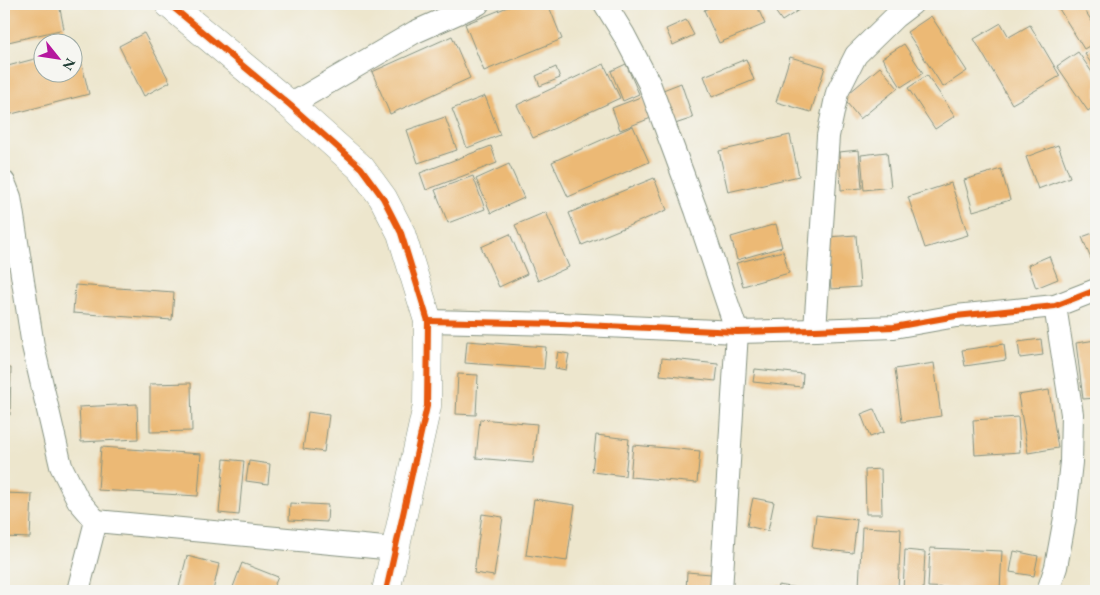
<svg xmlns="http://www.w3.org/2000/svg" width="1100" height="595" font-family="'EB Garamond',serif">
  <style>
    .building { fill: #ecb974 }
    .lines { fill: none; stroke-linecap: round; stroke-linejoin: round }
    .minor-casing { stroke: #869280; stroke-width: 24 }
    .tertiary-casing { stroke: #869280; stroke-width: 29 }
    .minor { stroke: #fff; stroke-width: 22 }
    .tertiary { stroke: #fff; stroke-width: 28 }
    .cycleway-casing { stroke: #f6f6f2; stroke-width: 9 }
    .cycleway { stroke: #e8590c; stroke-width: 6 }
  </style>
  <rect width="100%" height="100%" fill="#f6f6f2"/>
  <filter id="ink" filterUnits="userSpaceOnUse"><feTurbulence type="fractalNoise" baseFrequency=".02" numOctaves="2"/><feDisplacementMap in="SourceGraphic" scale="10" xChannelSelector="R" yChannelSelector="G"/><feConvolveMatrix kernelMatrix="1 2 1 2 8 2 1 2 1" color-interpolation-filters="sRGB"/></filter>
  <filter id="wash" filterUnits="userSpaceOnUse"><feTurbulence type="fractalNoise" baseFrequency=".0096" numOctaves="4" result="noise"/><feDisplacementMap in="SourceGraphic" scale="20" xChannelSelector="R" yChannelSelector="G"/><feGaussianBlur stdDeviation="1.12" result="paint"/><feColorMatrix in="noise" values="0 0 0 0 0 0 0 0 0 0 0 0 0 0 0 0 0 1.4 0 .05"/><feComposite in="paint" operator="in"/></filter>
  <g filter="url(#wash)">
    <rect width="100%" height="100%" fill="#ede6cd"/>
    <g id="blocks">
      <g class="building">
        <polygon points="4,4 59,4 64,29 4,43"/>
        <polygon points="515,4 548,4 562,39 484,71 465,24"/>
        <polygon points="718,4 756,4 765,24 719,43 704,10"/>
        <polygon points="770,4 808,4 782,21"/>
        <polygon points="1056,4 1081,4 1096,28 1096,42 1084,49"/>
        <polygon points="931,16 967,71 943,87 907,32"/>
        <polygon points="686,20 694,35 673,45 666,29"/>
        <polygon points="1001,23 1009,37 1030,25 1060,76 1012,104 974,39"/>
        <polygon points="144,33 170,82 144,96 119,46"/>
        <polygon points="452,36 470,78 390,114 372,72"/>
        <polygon points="904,44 923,73 901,87 882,58"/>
        <polygon points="1096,46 1096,71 1085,54"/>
        <polygon points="78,48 89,94 4,116 4,67 42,57 42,72 72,72 72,49"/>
        <polygon points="1078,52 1096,78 1096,105 1088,111 1057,66"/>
        <polygon points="790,57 825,67 811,112 776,102"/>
        <polygon points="746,59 754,80 712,97 704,76"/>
        <polygon points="604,64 620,98 533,138 517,105"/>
        <polygon points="626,64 639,94 623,101 611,71"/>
        <polygon points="556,67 560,78 540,86 536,76"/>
        <polygon points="880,67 898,88 860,119 843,98"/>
        <polygon points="927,75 955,116 935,129 908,88"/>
        <polygon points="681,83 693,118 675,124 663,90"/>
        <polygon points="485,96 500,135 467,148 452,109"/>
        <polygon points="643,96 651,118 620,130 612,108"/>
        <polygon points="445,117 457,150 418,163 407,130"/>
        <polygon points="633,126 649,162 568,197 552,162"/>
        <polygon points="790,135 799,176 728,192 719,151"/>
        <polygon points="1058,145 1070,177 1038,189 1026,157"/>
        <polygon points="491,146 497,163 426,190 420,173"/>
        <polygon points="859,150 862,188 841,190 839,152"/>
        <polygon points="887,152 891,187 864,190 861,155"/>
        <polygon points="509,164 524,198 491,213 476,179"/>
        <polygon points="1001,169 1010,200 973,211 964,180"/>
        <polygon points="473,176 485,209 448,223 435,190"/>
        <polygon points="654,178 667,210 582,245 569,213"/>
        <polygon points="951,183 968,235 925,248 908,197"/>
        <polygon points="546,212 569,267 538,281 515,225"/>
        <polygon points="776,224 782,247 737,260 731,237"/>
        <polygon points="1096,232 1096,257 1091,259 1082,237"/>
        <polygon points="510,234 527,274 499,287 481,247"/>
        <polygon points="856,235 860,287 831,289 827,237"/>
        <polygon points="783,251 789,273 743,286 736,263"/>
        <polygon points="1049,256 1058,279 1036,288 1028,265"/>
        <polygon points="75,285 174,292 172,320 73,313"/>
        <polygon points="1041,339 1043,355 1020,358 1018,342"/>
        <polygon points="1096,340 1096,398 1083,399 1076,343"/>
        <polygon points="467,341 546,347 544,369 465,363"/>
        <polygon points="1004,344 1006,360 965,366 962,350"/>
        <polygon points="558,352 569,354 566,370 555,368"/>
        <polygon points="662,358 718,364 716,381 660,375"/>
        <polygon points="934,363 941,416 902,422 895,369"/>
        <polygon points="4,368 11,368 10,415 4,415"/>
        <polygon points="755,369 803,374 802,387 753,382"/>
        <polygon points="458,374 478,375 476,415 456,414"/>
        <polygon points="191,383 192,431 150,432 150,384"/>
        <polygon points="1049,390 1058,448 1028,453 1018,395"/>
        <polygon points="137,404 138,439 81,442 79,407"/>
        <polygon points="874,409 884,432 870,437 861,414"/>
        <polygon points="308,412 329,415 324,452 303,449"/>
        <polygon points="1018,417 1020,452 975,455 973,420"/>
        <polygon points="480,419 537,424 533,463 476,458"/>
        <polygon points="596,435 629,439 625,476 592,472"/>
        <polygon points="633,445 700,451 697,483 630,477"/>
        <polygon points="101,447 201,454 198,496 98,490"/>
        <polygon points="224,459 244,461 239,515 219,513"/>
        <polygon points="249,461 270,464 268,484 246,481"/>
        <polygon points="881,469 882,514 866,514 865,470"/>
        <polygon points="4,493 32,494 30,538 4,537"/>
        <polygon points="753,498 774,502 768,531 747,526"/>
        <polygon points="534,499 575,505 567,561 526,555"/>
        <polygon points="290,503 328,505 327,522 289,520"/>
        <polygon points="482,514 503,517 494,576 474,573"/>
        <polygon points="816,515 857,520 853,553 812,548"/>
        <polygon points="862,527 901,529 898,589 859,587"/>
        <polygon points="930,548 1002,551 1000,590 928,587"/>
        <polygon points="905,550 925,552 923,591 903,591"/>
        <polygon points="1014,551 1038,556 1034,576 1010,572"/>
        <polygon points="187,556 219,564 213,591 178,591"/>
        <polygon points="242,563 278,577 272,591 244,591 233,587"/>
        <polygon points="687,572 711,574 710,591 686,591"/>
        <polygon points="778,585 810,590 810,591 777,591"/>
      </g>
    </g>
  </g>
  <g filter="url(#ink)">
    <use href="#blocks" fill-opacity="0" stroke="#869280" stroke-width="1"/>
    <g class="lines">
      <g class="minor-casing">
        <g id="minor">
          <polyline points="605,4 624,35 649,83 696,210 737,332 721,591"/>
          <polyline points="290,105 415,32 478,4"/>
          <polyline points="4,182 10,197 33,346 61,466 78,500 96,521 78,591"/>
          <polyline points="428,321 562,324 737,332 815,330 894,327 956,316 1055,306 1096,290"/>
          <polyline points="815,330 828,136 837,93 856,55 895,17 912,4"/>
          <polyline points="96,521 395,549"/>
          <polyline points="1048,591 1056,567 1065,518 1071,462 1072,414 1055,306"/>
        </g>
      </g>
      <g class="tertiary-casing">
        <polyline id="tertiary" points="169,4 290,105 361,168 383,198 401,233 428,321 427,406 386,591"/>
      </g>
      <use href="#minor" class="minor"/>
      <use href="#tertiary" class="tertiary"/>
      <g class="cycleway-casing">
        <g id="cycleway">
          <polyline points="169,4 290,105 361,168 383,198 401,233 428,321 427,406 386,591"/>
          <polyline points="428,321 562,324 737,332 815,330 894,327 956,316 1055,306 1096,290"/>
        </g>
      </g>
      <use href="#cycleway" class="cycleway"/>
    </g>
  </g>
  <rect width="1100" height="595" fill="none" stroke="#f6f6f2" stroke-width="20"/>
  <g transform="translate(58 58) rotate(120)"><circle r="24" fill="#f6f6f2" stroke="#a0aca6"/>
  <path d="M0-4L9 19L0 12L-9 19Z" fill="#b5179e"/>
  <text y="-8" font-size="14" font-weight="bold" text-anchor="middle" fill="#1f3d34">N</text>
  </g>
</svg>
